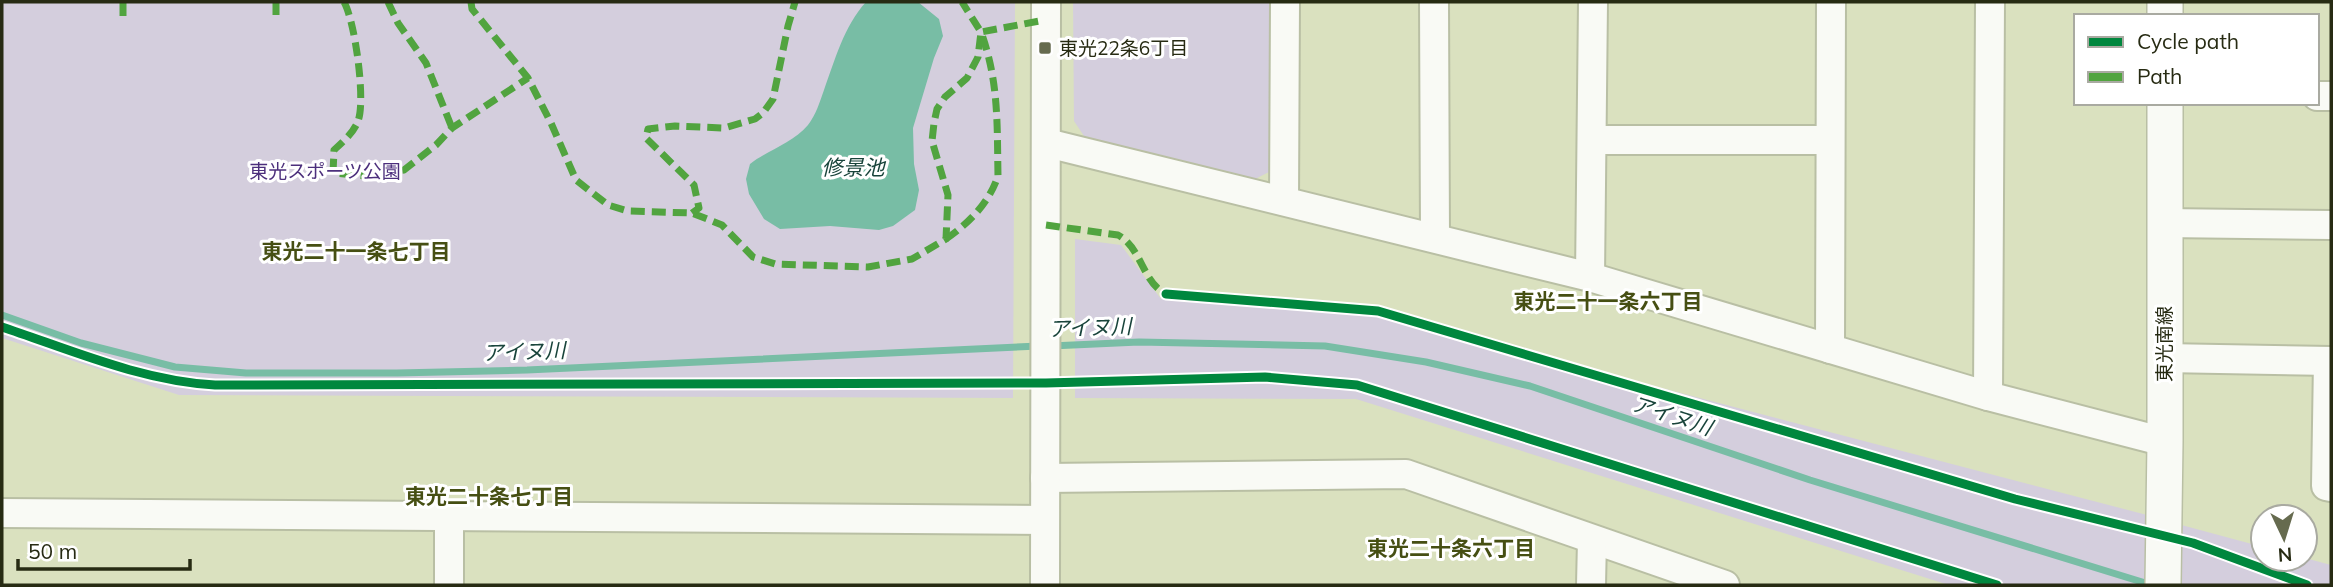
<svg xmlns="http://www.w3.org/2000/svg" width="2333" height="587" font-family="Mulish,'Noto Sans JP',sans-serif">
  <style>
    .green { fill: #d4cedd }
    .water { fill: #78bda5 }
    .lines { fill: none; stroke-linecap: round; stroke-linejoin: round }
    .stream { stroke: #78bda5; stroke-width: 7 }
    .minor-casing { stroke: #b9bfa4; stroke-width: 32 }
    .tertiary-casing { stroke: #b9bfa4; stroke-width: 38 }
    .minor { stroke: #f9faf5; stroke-width: 28 }
    .tertiary { stroke: #f9faf5; stroke-width: 35 }
    .quiet { stroke: #51a43f; stroke-width: 7; stroke-dasharray: 14 7; stroke-linecap: butt }
    .cycleway-casing { stroke: #fff; stroke-width: 13 }
    .cycleway { stroke: #00873e; stroke-width: 9 }
    .poi-dot { fill: #666b4f; stroke: #fff; stroke-width: 2.5 }
    .labels { text-anchor: middle; dominant-baseline: central; stroke-width: 6; stroke-linejoin: round; paint-order: stroke }
    .poi-label { font-size: 19px; fill: #272b13; stroke: #fff; text-anchor: start }
    .park-label { font-size: 19px; fill: #4c2f7c; stroke: #fff }
    .street-label { font-size: 19px; fill: #272b13; stroke: #fff }
    .water-label { font-size: 21px; font-style: italic; fill: #19443b; stroke: #fff }
    .neighbourhood-label { font-size: 21px; font-weight: bold; fill: #464f13; stroke: #fff }
  </style>
  <rect width="100%" height="100%" fill="#dae1bf"/>
  <g class="green">
    <polygon points="2,2 1015,2 1013,398 179,395 2,338"/>
    <polygon points="1073,2 1270,2 1271,171 1253,180 1084,136 1074,121"/>
    <polygon points="1075,239 1121,245 1161,299 1379,314 2147,515 2147,585 1949,585 1356,399 1075,398"/>
    <polygon points="2174,523 2263,547 2263,559 2305,558 2331,565 2331,585 2175,585"/>
  </g>
  <path class="water" d="M866,2H918L939,19L943,36L934,58L913,128L914,164L919,190L915,210L893,226L879,230L830,226L780,229L764,219L749,194L746,179L750,164C768,150 793,143 808,125C816,115 820,101 824,90C835,60 844,26 866,2Z"/>
  <g class="lines">
    <g class="stream">
      <polyline points="2,315 81,343 175,367 246,373 397,373 527,370 1039,346"/>
      <polyline points="1051,346 1139,342 1325,346 1426,362 1530,386 1810,480 2152,585"/>
    </g>
    <g class="minor-casing">
      <g id="minor">
        <polyline points="1434,2 1435,237"/>
        <polyline points="2317,96 2331,96"/>
        <polyline points="1593,140 1830,140"/>
        <polyline points="1047,143 1590,277 1988,396 2165,442"/>
        <polyline points="1284,201 1285,2"/>
        <polyline points="2164,223 2331,225"/>
        <polyline points="1590,277 1593,2"/>
        <polyline points="1830,349 1831,2"/>
        <polyline points="2164,358 2331,361"/>
        <polyline points="2328,361 2326,486 2331,487"/>
        <polyline points="1988,396 1990,2"/>
        <polyline points="1045,478 1406,474 1725,585"/>
        <polyline points="2,513 1045,520"/>
        <polyline points="449,585 449,516"/>
        <polyline points="1045,585 1046,2"/>
        <polyline points="1591,585 1592,540"/>
      </g>
    </g>
    <g class="tertiary-casing">
      <g id="tertiary">
        <polyline points="2165,16 2165,2"/>
        <polyline points="2163,585 2165,442 2165,103"/>
      </g>
    </g>
    <use href="#minor" class="minor"/>
    <use href="#tertiary" class="tertiary"/>
    <g class="quiet">
      <polyline points="123,2 123,16"/>
      <path d="M344,2C355,21 366,101 358,121C354,132 343,142 334,150L333,173L365,176L404,170L436,145L452,128L528,78"/>
      <polyline points="388,2 398,23 426,63 452,128"/>
      <polyline points="471,2 472,9 528,78 551,123 576,180 608,205 628,211 692,213 722,225 753,257 775,264 868,267 912,259 946,239 948,195 932,141 934,123 937,109 945,97 967,78 978,57 981,32 962,2"/>
      <polyline points="276,15 276,2"/>
      <polyline points="692,213 699,208 694,185 646,138 648,129 675,126 724,128 755,119 763,113 773,99 788,26 795,2"/>
      <path d="M1046,225L1118,235C1142,248 1142,282 1166,294"/>
      <path d="M946,239C969,223 989,203 998,176C997,124 999,82 981,32L1045,20"/>
    </g>
    <g class="cycleway-casing">
      <g id="cycleway">
        <polyline points="1166,294 1378,311 2015,499 2193,543 2307,585"/>
        <path d="M2,327C71,350 142,381 215,385L1046,383L1265,377L1357,385L1997,585"/>
      </g>
    </g>
    <use href="#cycleway" class="cycleway"/>
  </g>
  <rect class="poi-dot" x="1038" y="41" width="14" height="14" rx="3.5"/>
  <g class="labels">
    <g class="poi-label">
      <text x="1059" y="48">東光22条6丁目</text>
    </g>
    <g class="park-label">
      <text x="325" y="171">東光スポーツ公園</text>
    </g>
    <g class="street-label">
      <text transform="translate(2164 344) rotate(-90)">東光南線</text>
    </g>
    <g class="water-label">
      <text x="853" y="167">修景池</text>
      <text transform="translate(1090 327) rotate(-2)">アイヌ川</text>
      <text transform="translate(524 351) rotate(-2)">アイヌ川</text>
      <text transform="translate(1672 415) rotate(18)">アイヌ川</text>
    </g>
    <g class="neighbourhood-label">
      <text x="356" y="251">東光二十一条七丁目</text>
      <text x="1608" y="301">東光二十一条六丁目</text>
      <text x="489" y="496">東光二十条七丁目</text>
      <text x="1451" y="548">東光二十条六丁目</text>
    </g>
  </g>
  <rect width="2333" height="587" fill="none" stroke="#272b13" stroke-width="7"/>
  <rect x="2074" y="14" width="245" height="91" fill="#ffffff" stroke="#a9aaa1" stroke-width="2"/>
  <rect x="2088" y="37" width="35" height="10" fill="#00873e" stroke="#a9aaa1" stroke-width="2"/>
  <text x="2137" y="49" font-size="21" fill="#272b13">Cycle path</text>
  <rect x="2088" y="72" width="35" height="10" fill="#51a43f" stroke="#a9aaa1" stroke-width="2"/>
  <text x="2137" y="84" font-size="21" fill="#272b13">Path</text>
  <g transform="translate(2284 538) rotate(176)"><circle r="33" fill="#ffffff" stroke="#a9aaa1" stroke-width="2"/>
  <path d="M0-5L12 26L0 18L-12 26Z" fill="#666b4f"/>
  <text y="-10" font-size="19" font-weight="bold" text-anchor="middle" fill="#272b13">N</text>
  </g>
  <path d="M18 559v10h172v-10" fill="none" stroke="#272b13" stroke-width="3.5"/>
  <text x="28" y="559" font-size="21" fill="#272b13" stroke="#ffffff" stroke-width="5" paint-order="stroke">50 m</text>
</svg>
